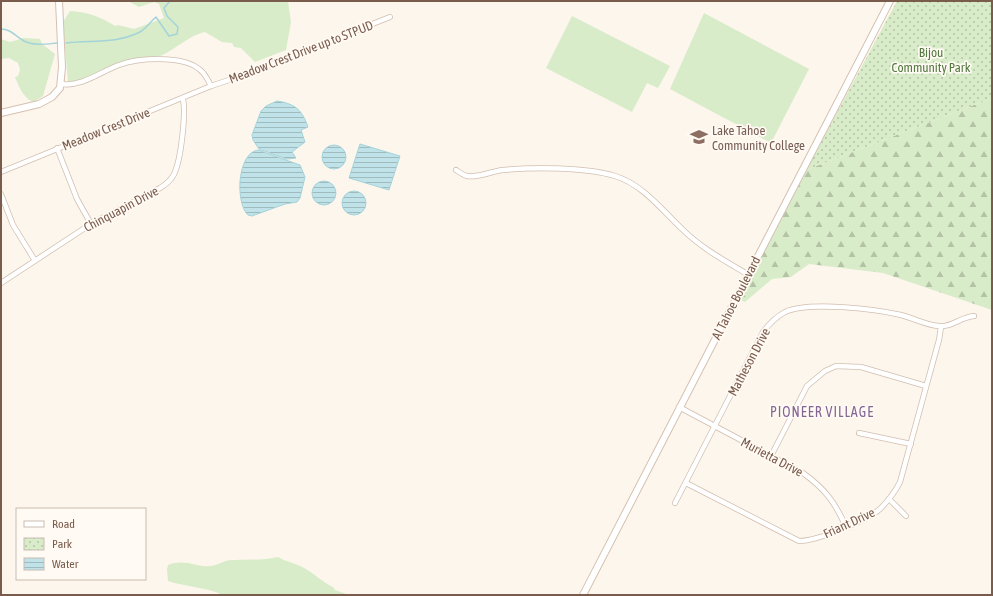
<svg xmlns="http://www.w3.org/2000/svg" width="993" height="596" font-family="'Asap Condensed',sans-serif">
  <style>
    .grass { fill: #d8ecc9 }
    .forest { fill: url(#forest-firs) }
    .park { fill: url(#park-dots) }
    .water { fill: url(#water-rules); stroke: #a5d3da }
    .lines { fill: none; stroke-linecap: round; stroke-linejoin: round }
    .stream { stroke: #a5d3da; stroke-width: 1.5 }
    .street-casing { stroke: #d1beb0; stroke-width: 6 }
    .secondary-casing { stroke: #d6c0b0; stroke-width: 8 }
    .street { stroke: #fff; stroke-width: 4.5 }
    .secondary { stroke: #fff; stroke-width: 6 }
    .labels { text-anchor: middle; dominant-baseline: central; stroke-width: 3.5; stroke-linejoin: round; paint-order: stroke }
    .street-label { font-size: 13px; fill: #7a5c4d; stroke: #fffaf3 }
    .park-label { font-size: 13px; fill: #537a41; stroke: #fffaf3 }
    .education-label { font-size: 13px; fill: #785e54; stroke: #fffaf3; text-anchor: start }
    .neighbourhood-label { font-size: 14px; letter-spacing: 1px; fill: #846695; stroke: #fffaf3 }
  </style>
  <defs>
    <pattern id="forest-firs" width="22" height="20" patternUnits="userSpaceOnUse"><rect width="22" height="20" fill="#d8ecc9"/><path d="M5 1l3.5 6h-7zM16 11l3.5 6h-7z" fill="#b4c2a5"/></pattern>
    <pattern id="park-dots" width="8" height="8" patternUnits="userSpaceOnUse"><rect width="8" height="8" fill="#d8ecc9"/><path d="M2 2h.1M6 6h.1" fill="none" stroke="#b4c2a5" stroke-width="1.8" stroke-linecap="round"/></pattern>
    <pattern id="water-rules" width="6" height="5" patternUnits="userSpaceOnUse"><rect width="6" height="5" fill="#bfe3e8"/><path d="M0 2.5h6" fill="none" stroke="#a0bbbe"/></pattern>
  </defs>
  <rect width="100%" height="100%" fill="#fdf6ec"/>
  <g class="grass">
    <path d="M128,1H288L291,22L286,50L255,62L241,48L234,47L232,43L222,42L205,32C184,36 165,62 145,58L98,72L89,82L82,85L68,82L63,22L70,11C88,12 101,17 115,26L118,25L134,29L164,18L159,4L154,2L139,7Z"/>
    <polygon points="704,13 809,69 771,143 670,89"/>
    <polygon points="572,16 670,66 658,88 647,83 632,112 546,68"/>
    <path d="M24,38L40,39L42,44L55,54L43,96L33,102C23,97 19,87 15,77L18,76L20,70L18,63L9,58L1,59V39L10,42Z"/>
    <path d="M278,557C286,562 296,563 304,568C315,574 322,582 333,587L335,590L349,595H223C206,587 186,587 168,581L167,569L168,565C186,558 197,568 211,566C218,565 224,560 232,560C249,559 260,561 278,557Z"/>
  </g>
  <polygon class="forest" points="992,98 992,310 883,273 809,264 791,277 772,279 745,302 740,300 806,170"/>
  <polygon class="park" points="897,1 992,1 992,98 806,170"/>
  <g class="water">
    <path d="M277,101C296,104 302,110 308,127L301,130L305,142L292,152L296,158L287,159L259,149L253,140L252,135L261,111L266,106Z"/>
    <polygon points="360,144 400,156 389,190 349,178"/>
    <circle cx="334" cy="157" r="12"/>
    <path d="M258,150L300,165L305,177L300,198L297,202L285,204L252,216L248,215C235,203 237,153 258,150Z"/>
    <circle cx="324" cy="193" r="12"/>
    <circle cx="354" cy="203" r="12"/>
  </g>
  <g class="lines">
    <g class="stream">
      <path d="M1,29C11,29 15,36 24,41C34,46 46,44 57,43"/>
      <path d="M66,43C92,40 116,44 140,32C146,29 151,21 156,17L169,36L177,34L178,27L167,16L164,8L170,1"/>
    </g>
    <g class="street-casing">
      <g id="street">
        <path d="M61,84C82,87 100,72 119,65C138,58 182,55 199,69C205,73 208,80 211,86"/>
        <polyline points="57,148 77,199 91,224"/>
        <path d="M456,170C459,172 463,175 467,176C478,178 492,171 503,170C534,167 585,167 615,176C642,184 662,210 681,228C701,248 725,261 749,275"/>
        <polyline points="1,172 211,86 247,74 390,17"/>
        <polyline points="1,194 13,225 34,259"/>
        <path d="M1,283L91,224L160,188C165,185 170,181 173,176C181,163 186,113 183,99"/>
        <path d="M679,407L803,473C825,489 835,502 846,527"/>
        <polyline points="859,433 911,444"/>
        <polyline points="771,456 807,386 825,371 836,366 861,367 926,386"/>
        <path d="M686,483L799,541C817,541 866,521 880,509C888,501 895,492 900,482L939,340L941,327"/>
        <polyline points="889,499 906,516"/>
        <path d="M675,503L763,332C769,324 776,317 785,312C809,301 875,309 901,315C913,318 926,325 939,326C950,328 961,317 974,316"/>
      </g>
    </g>
    <g class="secondary-casing">
      <g id="secondary">
        <polyline points="1,113 39,104 52,97 60,88 62,67 59,1"/>
        <polyline points="583,595 890,1"/>
      </g>
    </g>
    <use href="#street" class="street"/>
    <use href="#secondary" class="secondary"/>
  </g>
  <defs>
    <g id="university-bare" transform="scale(1.38)"><path d="M0-5L7-2L0 1L-7-2ZM-4 1L0 2.5L4 1V4Q0 6-4 4Z" fill="#8d6e63" stroke="#fffaf3" stroke-width="2.5" paint-order="stroke"/></g>
  </defs>
  <g fill-rule="evenodd">
    <use href="#university-bare" x="699" y="137"/>
  </g>
  <g class="labels">
    <g class="street-label">
      <text transform="translate(301 52) rotate(-21)">Meadow Crest Drive up to STPUD</text>
      <text transform="translate(106 129) rotate(-22)">Meadow Crest Drive</text>
      <text transform="translate(121 209) rotate(-28)">Chinquapin Drive</text>
      <text transform="translate(736 298) rotate(-63)">Al Tahoe Boulevard</text>
      <text transform="translate(749 362) rotate(-62)">Matheson Drive</text>
      <text transform="translate(772 457) rotate(28)">Murietta Drive</text>
      <text transform="translate(849 523) rotate(-25)">Friant Drive</text>
    </g>
    <g class="park-label">
      <text x="931" y="52">Bijou<tspan x="931" dy="15">Community Park</tspan></text>
    </g>
    <g class="education-label">
      <text x="712" y="130">Lake Tahoe<tspan x="712" dy="15">Community College</tspan></text>
    </g>
    <g class="neighbourhood-label">
      <text x="822" y="412">PIONEER VILLAGE</text>
    </g>
  </g>
  <rect width="993" height="596" fill="none" stroke="#7a5c4d" stroke-width="4"/>
  <rect x="16" y="508" width="130" height="72" fill="#fffaf3" stroke="#cabbb1"/>
  <rect x="24" y="521" width="20" height="6" fill="#ffffff" stroke="#cabbb1"/>
  <text x="52" y="528" font-size="12" fill="#7a5c4d">Road</text>
  <rect x="24" y="538" width="20" height="12" fill="url(#park-dots)" stroke="#cabbb1"/>
  <text x="52" y="548" font-size="12" fill="#7a5c4d">Park</text>
  <rect x="24" y="558" width="20" height="12" fill="url(#water-rules)" stroke="#cabbb1"/>
  <text x="52" y="568" font-size="12" fill="#7a5c4d">Water</text>
</svg>
